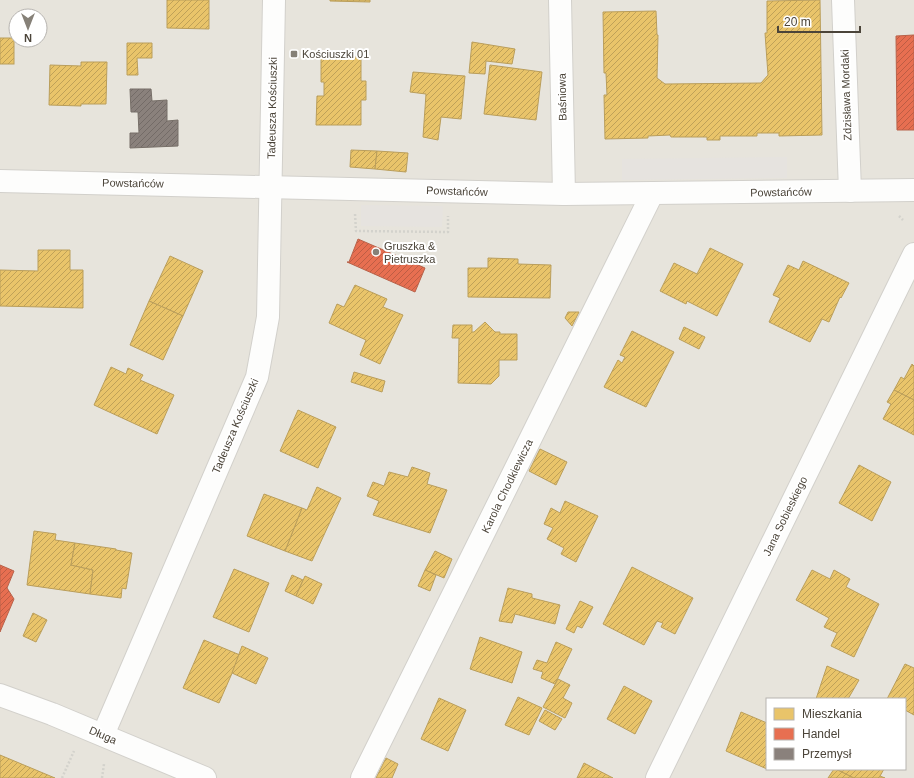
<svg xmlns="http://www.w3.org/2000/svg" width="914" height="778" font-family="Arial,sans-serif">
  <style>
    .residential { fill: #e7e4dc; fill-rule: evenodd }
    .parking { fill: #e6e3df }
    .homes { fill: url(#homes-hatch); stroke: #ba9e5b }
    .shops { fill: url(#shops-hatch); stroke: #b8624a }
    .industry { fill: url(#industry-hatch); stroke: #776f68 }
    .lines { fill: none; stroke-linecap: round; stroke-linejoin: round }
    .street-casing { stroke: #d2d0cb; stroke-width: 24 }
    .path { stroke: #d3d2cc; stroke-width: 2.5; stroke-dasharray: 2 2; stroke-linecap: butt }
    .street { stroke: #fdfdfc; stroke-width: 22 }
    .poi-dot { fill: #868178; stroke: #fff; stroke-width: 1.5 }
    .labels { text-anchor: middle; dominant-baseline: central; stroke-width: 4; stroke-linejoin: round; paint-order: stroke }
    .poi-label { font-size: 11px; fill: #4b4439; stroke: #fff; text-anchor: start }
    .street-label { font-size: 11px; fill: #4b4439; stroke: #fff }
  </style>
  <defs>
    <pattern id="homes-hatch" width="6" height="6" patternUnits="userSpaceOnUse"><rect width="6" height="6" fill="#e9c46a"/><path d="M-1 1l2-2M0 6l6-6M5 7l2-2" fill="none" stroke="#bfa158"/></pattern>
    <pattern id="shops-hatch" width="6" height="6" patternUnits="userSpaceOnUse"><rect width="6" height="6" fill="#e76f51"/><path d="M-1 1l2-2M0 6l6-6M5 7l2-2" fill="none" stroke="#bd5d44"/></pattern>
    <pattern id="industry-hatch" width="6" height="6" patternUnits="userSpaceOnUse"><rect width="6" height="6" fill="#8a817c"/><path d="M-1 1l2-2M0 6l6-6M5 7l2-2" fill="none" stroke="#736b67"/></pattern>
  </defs>
  <rect width="100%" height="100%" fill="#f4f2ee"/>
  <path class="residential" d="M0,0H914V778H0ZM16,16H40V40H16ZM767,699H905V769H767Z"/>
  <g class="parking">
    <polygon points="787,157 787,178 622,180 622,159"/>
    <polygon points="361,205 443,206 442,227 361,226"/>
  </g>
  <g class="homes">
    <polygon points="167,0 209,0 209,29 167,28"/>
    <polygon points="330,0 370,0 370,2 330,1"/>
    <polygon points="820,0 822,135 779,136 779,133 757,133 757,136 720,136 720,140 707,140 707,137 671,137 670,135 648,136 648,138 605,139 604,95 607,95 606,73 604,73 603,12 656,11 657,35 658,35 657,78 665,84 761,83 768,75 765,33 767,33 767,1"/>
    <rect x="0" y="38" width="14" height="26"/>
    <polygon points="472,42 515,49 512,64 486,61 485,74 469,73"/>
    <polygon points="127,43 152,43 152,58 137,58 138,75 127,75"/>
    <polygon points="321,57 361,57 361,81 366,81 366,100 361,100 361,125 316,125 317,96 324,96 324,82 321,82"/>
    <polygon points="81,62 107,62 106,104 81,104 81,106 49,105 50,65 81,66"/>
    <polygon points="490,65 542,72 536,120 484,114"/>
    <polygon points="413,72 465,76 461,119 441,117 438,140 423,137 426,94 410,92"/>
    <polygon points="351,150 377,151 375,169 350,167"/>
    <polygon points="377,151 408,153 406,172 375,169"/>
    <polygon points="710,248 743,264 717,316 687,301 686,304 660,291 674,263 697,274"/>
    <polygon points="38,250 70,250 70,270 83,270 83,308 0,306 0,270 38,271"/>
    <polygon points="170,256 203,271 183,316 149,301"/>
    <polygon points="488,258 518,259 518,264 551,265 550,298 468,297 468,268 488,268"/>
    <polygon points="803,261 849,283 841,298 840,297 829,322 822,319 810,342 769,322 780,298 773,295 788,265 799,270"/>
    <polygon points="355,285 387,299 383,307 403,315 380,364 360,355 366,340 329,323 337,304 344,307"/>
    <polygon points="149,301 183,316 163,360 130,345"/>
    <polygon points="568,312 579,312 572,326 565,318"/>
    <polygon points="485,322 495,332 500,332 500,334 517,334 517,360 499,360 499,376 491,384 458,383 459,338 452,338 453,325 472,325 472,332 474,332"/>
    <polygon points="684,327 705,337 699,349 679,339"/>
    <polygon points="632,331 674,352 646,407 604,387 618,360 622,363 625,357 620,355"/>
    <polygon points="912,364 914,366 914,400 894,390 901,377 904,379"/>
    <polygon points="111,367 126,374 128,368 143,375 140,380 174,395 157,434 94,405"/>
    <polygon points="354,372 385,381 382,392 351,382"/>
    <polygon points="894,390 914,400 914,435 883,419 891,404 887,402"/>
    <polygon points="298,410 336,427 318,468 280,451"/>
    <polygon points="540,449 567,462 556,485 529,471"/>
    <polygon points="859,465 891,482 872,521 839,503"/>
    <polygon points="412,467 430,473 427,484 447,490 430,533 373,515 379,501 367,496 373,482 384,486 389,472 408,477"/>
    <polygon points="317,487 341,498 312,561 285,551 302,508 307,510"/>
    <polygon points="264,494 302,508 285,551 247,536"/>
    <polygon points="565,501 598,516 576,562 561,554 564,548 547,539 553,528 544,524 551,508 560,513"/>
    <polygon points="34,531 56,534 55,540 75,543 71,565 93,570 90,594 27,585"/>
    <polygon points="75,543 116,549 116,550 132,553 126,589 122,588 121,598 90,594 93,570 71,565"/>
    <polygon points="435,551 452,559 444,578 425,570"/>
    <polygon points="632,567 693,598 675,634 661,627 663,623 657,621 644,645 603,624"/>
    <polygon points="234,569 269,583 249,632 213,617"/>
    <polygon points="425,570 436,575 430,591 418,586"/>
    <polygon points="812,570 830,579 834,570 850,579 846,587 879,604 854,657 831,646 837,633 824,627 829,618 796,600"/>
    <polygon points="292,575 303,580 296,596 285,591"/>
    <polygon points="305,576 322,584 313,604 296,596"/>
    <polygon points="508,588 532,594 532,598 560,605 555,624 515,614 512,623 499,621"/>
    <polygon points="580,601 593,607 582,628 577,626 574,633 566,629"/>
    <polygon points="33,613 47,620 36,642 23,636"/>
    <polygon points="480,637 522,652 512,683 470,669"/>
    <polygon points="204,640 240,655 219,703 183,688"/>
    <polygon points="556,642 572,649 555,684 541,678 543,672 533,669 537,660 547,663"/>
    <polygon points="242,646 268,658 256,684 232,673"/>
    <polygon points="905,664 914,668 914,715 905,710 905,699 887,699"/>
    <polygon points="827,666 859,680 848,699 816,699"/>
    <polygon points="558,679 570,685 563,698 572,703 565,718 543,707"/>
    <polygon points="624,686 652,701 635,734 607,719"/>
    <polygon points="518,697 542,708 529,735 505,725"/>
    <polygon points="439,698 466,710 448,751 421,739"/>
    <polygon points="545,710 562,719 555,730 539,721"/>
    <polygon points="741,712 767,723 767,769 726,751"/>
    <polygon points="0,755 55,778 0,778"/>
    <polygon points="386,758 398,764 392,778 376,778"/>
    <polygon points="584,763 613,778 577,778"/>
    <polygon points="834,769 836,769 854,778 828,778"/>
    <polygon points="836,769 884,769 880,776 885,778 854,778"/>
  </g>
  <g class="shops">
    <polygon points="914,35 914,130 897,130 896,36"/>
    <polygon points="358,239 425,268 415,292 347,262 349,262"/>
    <polygon points="0,565 14,571 7,588 14,599 0,632"/>
  </g>
  <polygon class="industry" points="130,89 151,89 152,101 167,100 167,121 178,120 178,146 130,148 130,133 139,133 138,112 131,112"/>
  <g class="lines">
    <g class="street-casing">
      <g id="street">
        <polyline points="560,0 564,194"/>
        <polyline points="843,0 850,191"/>
        <polyline points="0,181 564,194 914,190"/>
        <polyline points="0,695 52,714 205,778"/>
        <polyline points="103,735 257,377 268,317 274,0"/>
        <polyline points="362,778 652,194"/>
        <polyline points="657,778 914,254"/>
      </g>
    </g>
    <g class="path">
      <polyline points="355,214 356,231 448,232 448,216"/>
      <polyline points="899,216 903,220"/>
      <polyline points="62,778 74,751"/>
      <polyline points="102,778 104,764"/>
    </g>
    <use href="#street" class="street"/>
  </g>
  <g class="poi-dot">
    <rect x="290" y="50" width="8" height="8" rx="2"/>
    <circle cx="376" cy="252" r="4"/>
  </g>
  <g class="labels">
    <g class="poi-label">
      <text x="302" y="54">Kościuszki 01</text>
      <text x="384" y="246">Gruszka &amp;<tspan x="384" dy="13">Pietruszka</tspan></text>
    </g>
    <g class="street-label">
      <text transform="translate(846 95) rotate(-92)">Zdzisława Mordaki</text>
      <text transform="translate(562 97) rotate(-91)">Baśniowa</text>
      <text transform="translate(272 108) rotate(-89)">Tadeusza Kościuszki</text>
      <text transform="translate(133 183) rotate(1)">Powstańców</text>
      <text transform="translate(457 191) rotate(2)">Powstańców</text>
      <text transform="translate(781 192) rotate(-1)">Powstańców</text>
      <text transform="translate(235 426) rotate(-67)">Tadeusza Kościuszki</text>
      <text transform="translate(507 486) rotate(-64)">Karola Chodkiewicza</text>
      <text transform="translate(785 516) rotate(-64)">Jana Sobieskiego</text>
      <text transform="translate(103 735) rotate(23)">Długa</text>
    </g>
  </g>
  <rect x="766" y="698" width="140" height="72" fill="#ffffff" stroke="#b7b4b0"/>
  <rect x="774" y="708" width="20" height="12" fill="#e9c46a" stroke="#b7b4b0"/>
  <text x="802" y="718" font-size="12" fill="#4b4439">Mieszkania</text>
  <rect x="774" y="728" width="20" height="12" fill="#e76f51" stroke="#b7b4b0"/>
  <text x="802" y="738" font-size="12" fill="#4b4439">Handel</text>
  <rect x="774" y="748" width="20" height="12" fill="#8a817c" stroke="#b7b4b0"/>
  <text x="802" y="758" font-size="12" fill="#4b4439">Przemysł</text>
  <g transform="translate(28 28) rotate(180)"><circle r="19" fill="#ffffff" stroke="#b7b4b0"/>
  <path d="M0-3L7 15L0 10L-7 15Z" fill="#868178"/>
  <text y="-6" font-size="11" font-weight="bold" text-anchor="middle" fill="#4b4439">N</text>
  </g>
  <path d="M778 26v6h82v-6" fill="none" stroke="#4b4439" stroke-width="2"/>
  <text x="784" y="26" font-size="12" fill="#4b4439" stroke="#ffffff" stroke-width="3" paint-order="stroke">20 m</text>
</svg>
